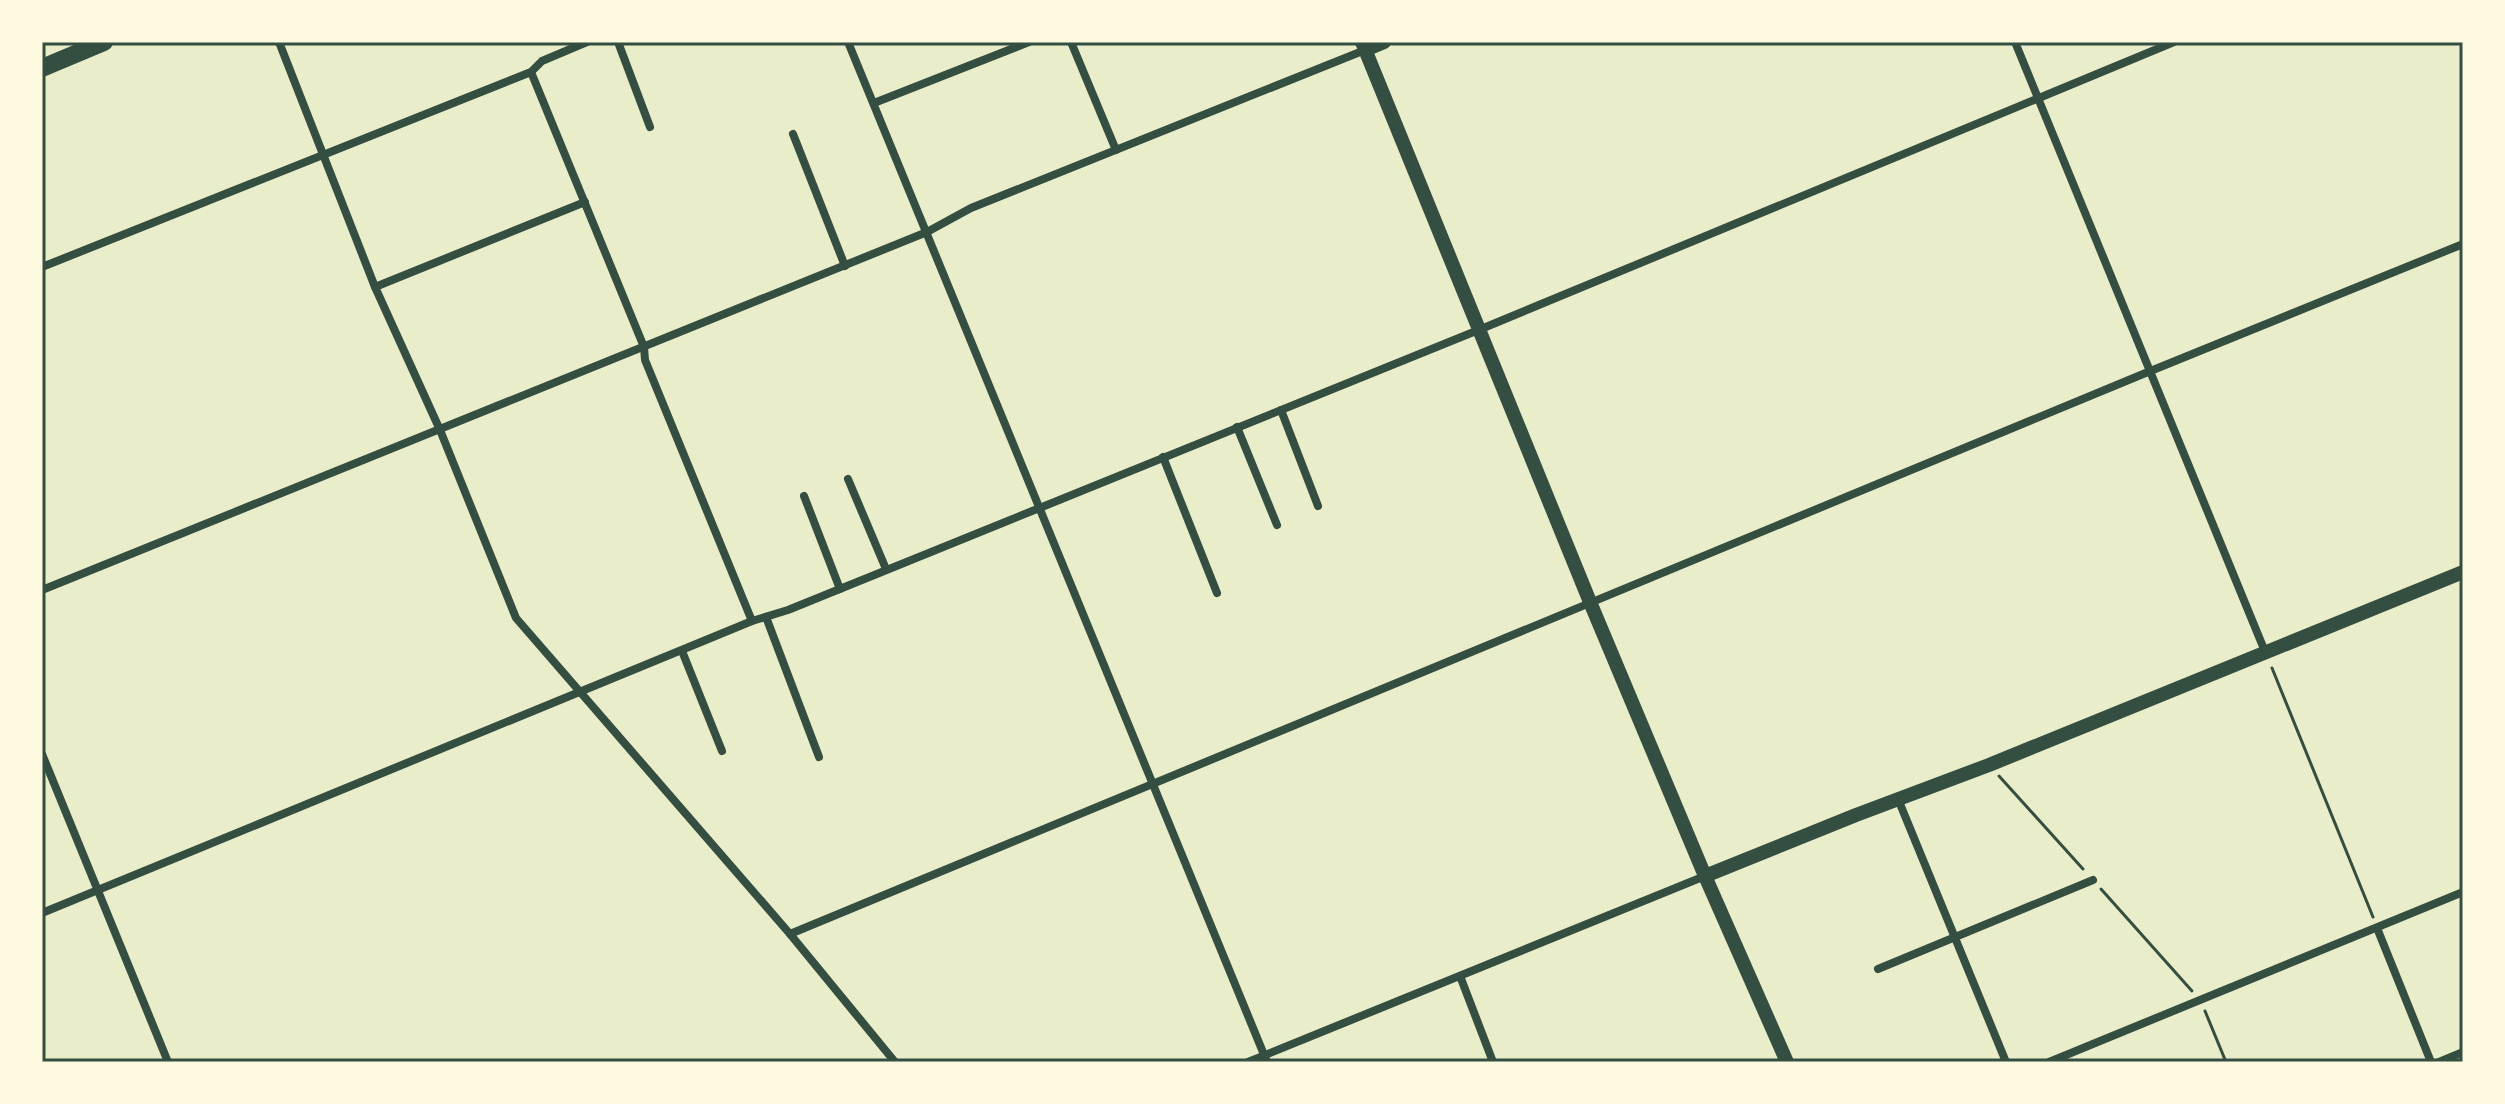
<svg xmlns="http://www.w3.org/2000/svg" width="2505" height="1104" font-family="Commissioner,sans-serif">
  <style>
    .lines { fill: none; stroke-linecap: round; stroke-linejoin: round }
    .path { stroke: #344e41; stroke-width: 3 }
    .minor { stroke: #344e41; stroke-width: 8 }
    .tertiary { stroke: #344e41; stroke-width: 14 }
    .trunk { stroke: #344e41; stroke-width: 18 }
    .neatline { fill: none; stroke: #344e41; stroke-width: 3 }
  </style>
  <rect width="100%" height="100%" fill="#e9edc9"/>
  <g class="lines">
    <g class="path">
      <polyline points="2272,668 2373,917"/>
      <polyline points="1999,776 2083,869"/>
      <polyline points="2101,889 2192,991"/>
      <polyline points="2205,1011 2226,1062"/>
    </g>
    <g class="minor">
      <polyline points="279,42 375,287 440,430 516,618 790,934 895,1062"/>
      <polyline points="618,42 650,127"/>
      <polyline points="848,42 1267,1062"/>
      <polyline points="1071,42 1116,150"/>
      <polyline points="2015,42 2266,654"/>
      <polyline points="531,72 644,347 645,360 752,621"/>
      <polyline points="874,103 1029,42"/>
      <polyline points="793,134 845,266"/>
      <polyline points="42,267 531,72 542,61 587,42"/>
      <polyline points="375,287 585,202"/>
      <polyline points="1281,410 1318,506"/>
      <polyline points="1237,427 1277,525"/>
      <polyline points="1163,457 1217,593"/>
      <polyline points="848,479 886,569"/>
      <polyline points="804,496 840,589"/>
      <polyline points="42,590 927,232 971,208 1365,50"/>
      <polyline points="766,617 819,757"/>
      <polyline points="682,651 722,751"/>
      <polyline points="42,754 168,1062"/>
      <polyline points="1898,799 2006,1062"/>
      <polyline points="42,913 752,621 788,610 1481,329 2174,42"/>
      <polyline points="2377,928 2431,1062"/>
      <polyline points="790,934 2148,372 2463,244"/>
      <polyline points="1878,969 2093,880"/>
      <polyline points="1460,976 1493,1062"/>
      <polyline points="1248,1062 1705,876"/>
      <polyline points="2049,1062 2463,892"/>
      <polyline points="2439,1062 2463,1052"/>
    </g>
    <g class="tertiary">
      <polyline points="1362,42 1590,602 1705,876 1787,1062"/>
      <polyline points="1365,50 1384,42"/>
      <polyline points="1705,876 1856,815 1989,765 2463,572"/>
    </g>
    <polyline class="trunk" points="42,68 104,42"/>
  </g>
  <rect width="2505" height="1104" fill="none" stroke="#fefae0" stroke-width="88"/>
  <rect x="44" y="44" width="2417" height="1016" class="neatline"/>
</svg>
